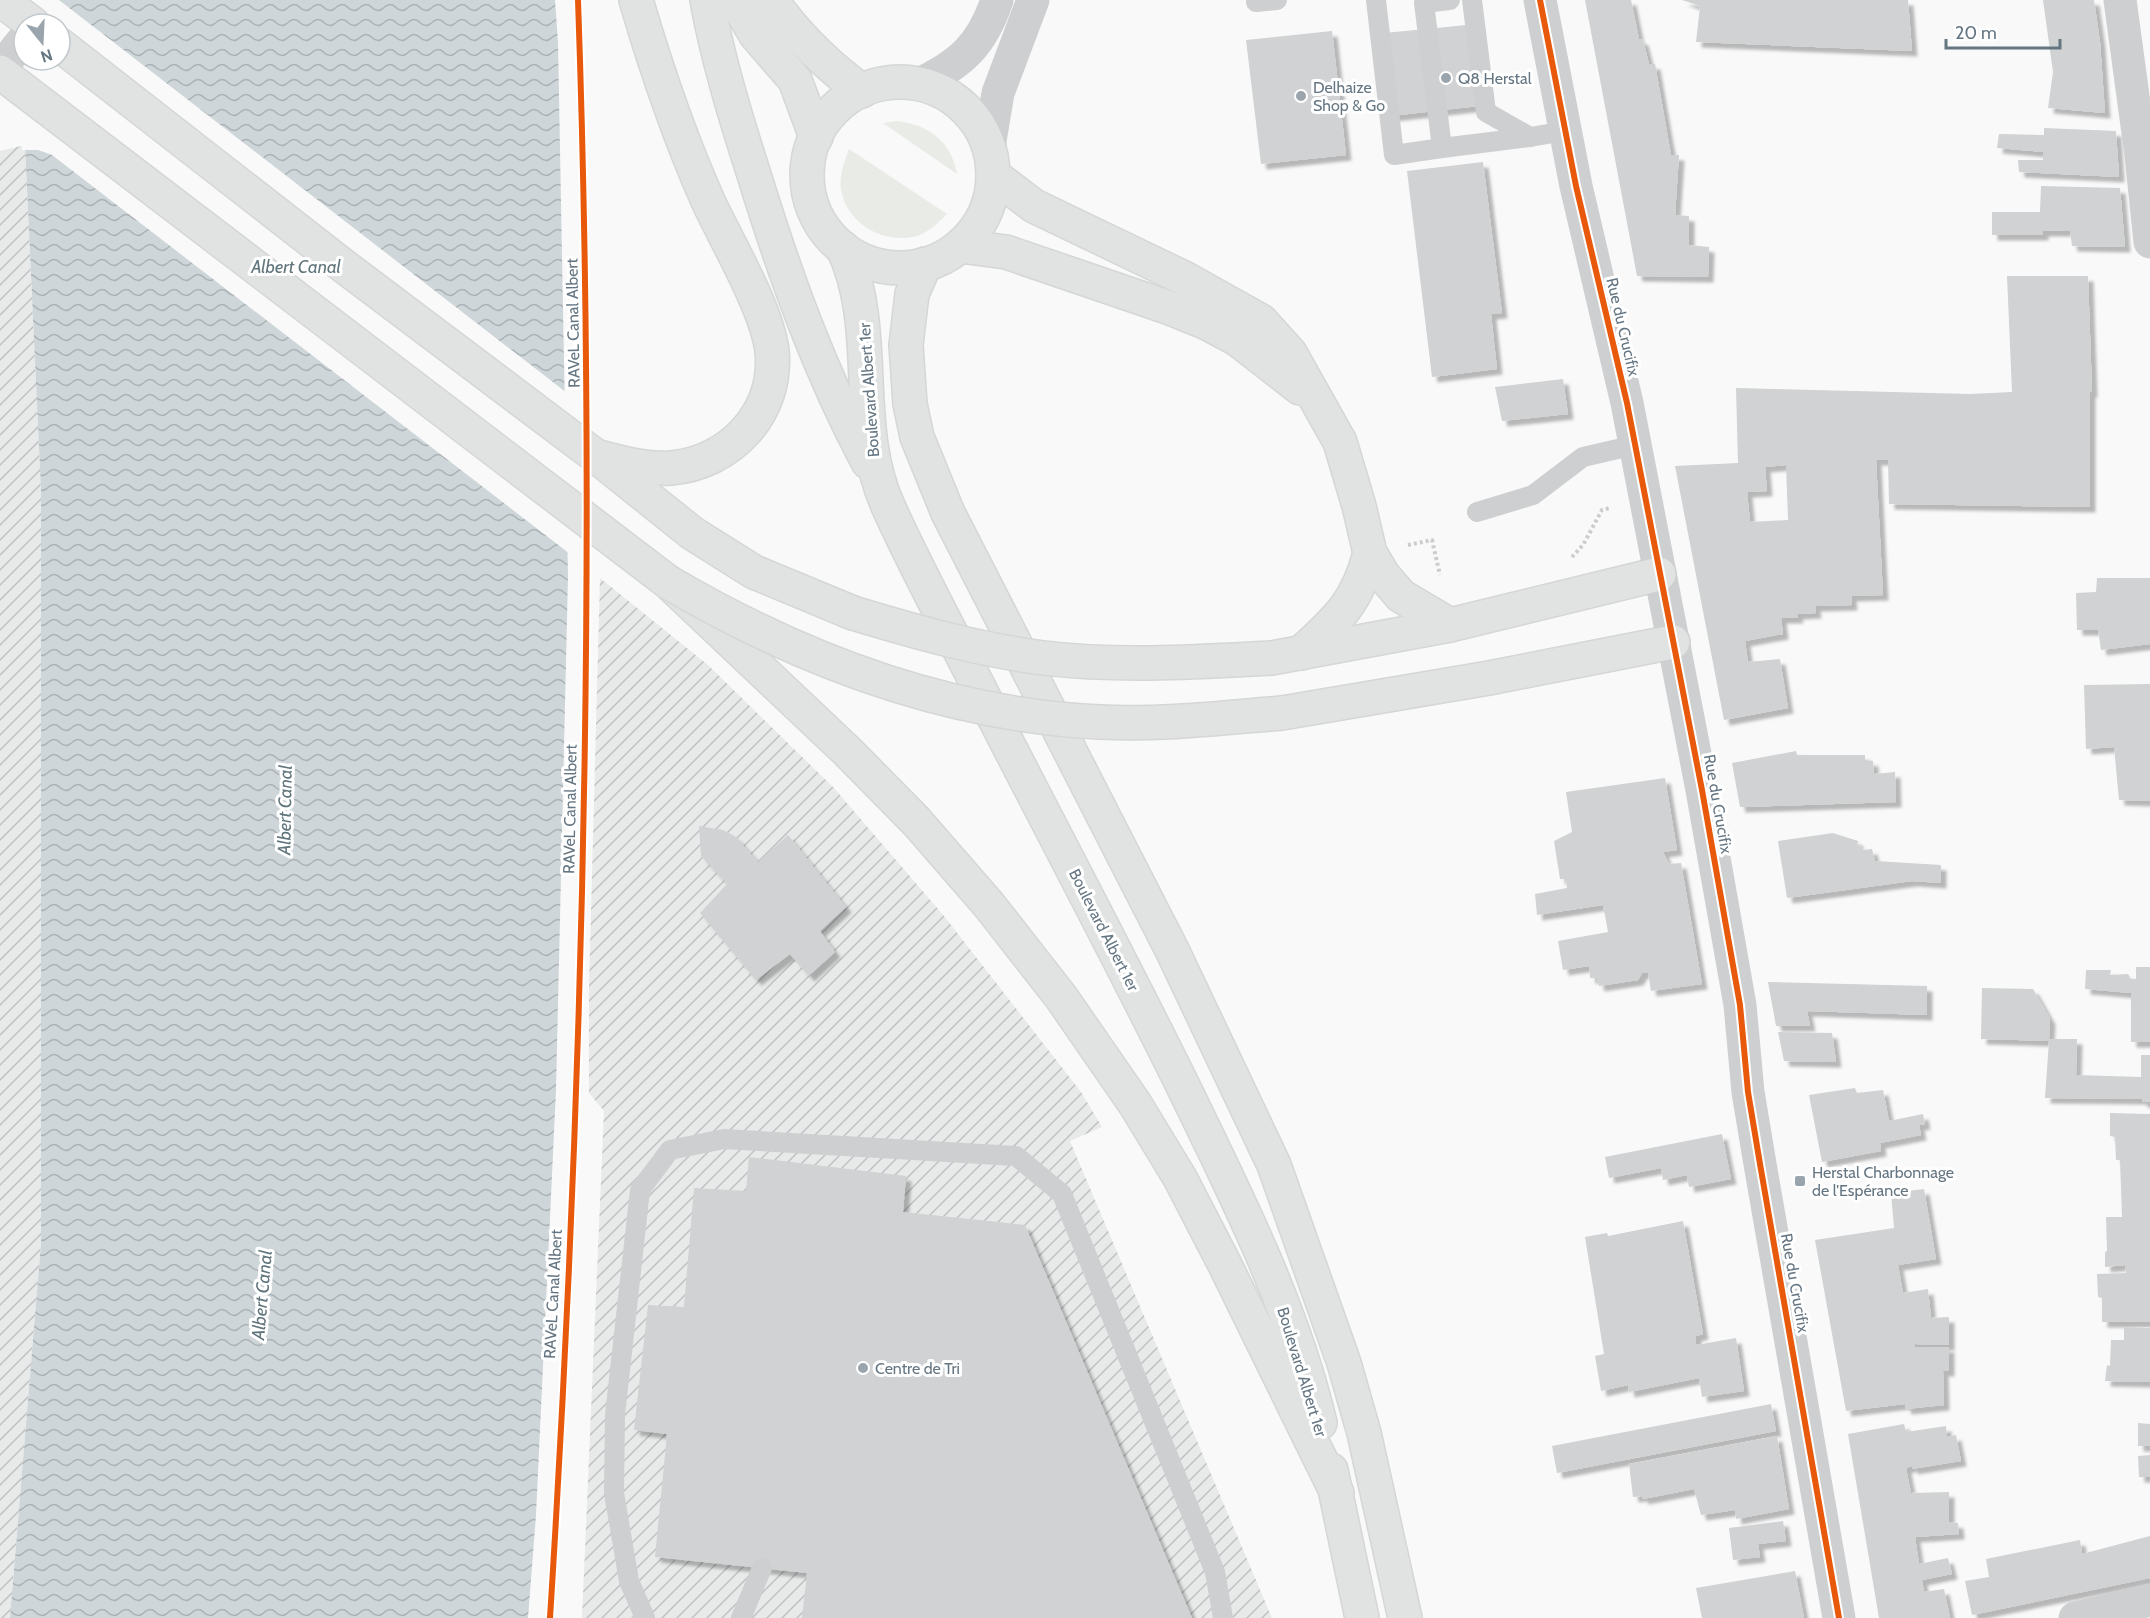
<svg xmlns="http://www.w3.org/2000/svg" width="2150" height="1618" font-family="Cabin,sans-serif">
  <style>
    .industrial { fill: url(#industrial-furrows) }
    .green { fill: #e8ebe6 }
    .water { fill: url(#water-waves); fill-rule: evenodd }
    .pier { fill: #f9f9f9; fill-rule: evenodd }
    .building { fill: #d0d2d3; fill-rule: evenodd; filter: url(#shadow) }
    .lines { fill: none; stroke-linecap: round; stroke-linejoin: round }
    .secondary-casing { stroke: #d5d6d7; stroke-width: 36 }
    .path { stroke: #cbcccd; stroke-width: 4; stroke-dasharray: 3 3; stroke-linecap: butt }
    .service { stroke: #cecfd0; stroke-width: 20 }
    .minor { stroke: #cecfd0; stroke-width: 33 }
    .tertiary { stroke: #cecfd0; stroke-width: 33 }
    .secondary { stroke: #e1e2e2; stroke-width: 33 }
    .secondary-bridge-casing { stroke: #d5d6d7; stroke-width: 36; stroke-linecap: butt }
    .secondary-bridge { stroke: #e1e2e2; stroke-width: 33 }
    .cycleway-casing { stroke: #fff; stroke-width: 10 }
    .cycleway { stroke: #e8590c; stroke-width: 6 }
    .poi-dot { fill: #99a4ac; stroke: #fff; stroke-width: 2 }
    .labels { text-anchor: middle; dominant-baseline: central; stroke-width: 6; stroke-linejoin: round; paint-order: stroke }
    .poi-label { font-size: 16px; fill: #657683; stroke: #fff; text-anchor: start }
    .street-label { font-size: 16px; fill: #657683; stroke: #fff }
    .water-label { font-size: 18px; font-style: italic; fill: #60757c; stroke: #fff }
  </style>
  <defs>
    <pattern id="industrial-furrows" width="10" height="10" patternUnits="userSpaceOnUse" patternTransform="scale(1.5)"><rect width="10" height="10" fill="#e8e9e9"/><path d="M-1 1l2-2M0 10L10 0M9 11l2-2" fill="none" stroke="#c0c1c2"/></pattern>
    <pattern id="water-waves" width="16" height="10" patternUnits="userSpaceOnUse" patternTransform="scale(1.5)"><rect width="16" height="10" fill="#ced6d9"/><path d="M0 5q4-4 8 0t8 0" fill="none" stroke="#abb2b5"/></pattern>
    <filter id="shadow"><feDropShadow dx="5.5" dy="5.5" stdDeviation="1.5" flood-color="#0004"/></filter>
  </defs>
  <rect width="100%" height="100%" fill="#f9f9f9"/>
  <g class="industrial">
    <polygon points="25,145 41,491 41,1243 10,1618 0,1618 0,151"/>
    <polygon points="600,578 708,665 834,788 944,916 1081,1092 1102,1127 1070,1141 1272,1618 582,1618 604,1111 589,1093 589,987"/>
  </g>
  <g class="green">
    <path d="M897,121C929,125 951,141 957,174L883,123Z"/>
    <path d="M849,149L947,214C938,223 929,232 917,236C884,245 847,224 841,190C839,176 844,163 849,149Z"/>
  </g>
  <path class="water" d="M13,0H555L558,42L568,576L556,1090L536,1515L528,1618H10L41,1243V491L25,145ZM24,24H60V60H24Z"/>
  <path class="pier" d="M10,0H59L567,393L570,554L52,155L38,150H22ZM24,24H60V60H24Z"/>
  <g class="building">
    <polygon points="1585,0 1631,0 1639,39 1643,40 1649,64 1655,64 1671,155 1679,155 1675,215 1689,216 1689,245 1709,247 1708,277 1637,276"/>
    <polygon points="1682,0 1908,0 1912,51 1696,42 1700,6"/>
    <polygon points="2043,0 2094,0 2100,42 2105,113 2048,108 2053,72"/>
    <polygon points="1477,24 1487,105 1382,117 1374,34"/>
    <polygon points="1332,31 1346,155 1261,164 1246,40"/>
    <polygon points="2044,128 2116,131 2119,177 2019,172 2018,160 2043,160 2043,152 1997,148 1999,134 2044,135"/>
    <polygon points="1483,162 1502,313 1491,314 1497,369 1432,377 1407,171"/>
    <polygon points="2041,186 2120,188 2125,247 2072,246 2070,231 2043,231 2043,235 1992,235 1992,212 2040,212"/>
    <path d="M2007,276H2088L2092,392H2090V507L1889,504L1888,460H1876L1883,595L1851,596L1852,605L1815,606L1816,613L1797,614L1798,618H1781L1783,634L1745,641L1748,662L1780,659L1788,708L1724,720L1675,466L1738,463L1736,388L1970,394L2012,392ZM1786,465L1788,520L1750,522L1747,492L1767,491L1765,467Z"/>
    <polygon points="1563,379 1568,414 1502,421 1495,387"/>
    <polygon points="2097,578 2150,578 2150,644 2101,650 2098,630 2077,630 2076,593 2096,592"/>
    <polygon points="2150,684 2150,801 2119,800 2114,747 2086,749 2084,685"/>
    <polygon points="1796,751 1797,755 1865,755 1865,760 1873,761 1874,774 1895,772 1896,802 1740,807 1732,763"/>
    <polygon points="1665,778 1677,850 1663,852 1669,864 1681,863 1702,984 1651,991 1648,972 1642,973 1638,980 1599,986 1597,978 1590,978 1589,966 1563,970 1558,941 1608,932 1603,905 1537,915 1535,894 1567,888 1566,879 1560,879 1554,841 1572,832 1566,792"/>
    <polygon points="699,826 723,830 736,837 758,862 788,835 846,907 820,931 835,952 809,976 790,954 756,980 700,913 727,884 701,856"/>
    <polygon points="1833,833 1858,841 1857,847 1863,846 1863,850 1872,849 1875,861 1941,865 1941,883 1912,881 1787,898 1778,841"/>
    <polygon points="2136,967 2150,967 2150,1042 2131,1042 2131,993 2085,989 2086,970 2111,970 2110,975 2128,974 2131,979 2136,979"/>
    <polygon points="1768,982 1927,986 1927,1015 1807,1011 1810,1026 1776,1026"/>
    <polygon points="1982,988 2033,989 2050,1019 2049,1039 2077,1039 2076,1075 2141,1077 2141,1055 2150,1055 2150,1102 2142,1102 2142,1099 2045,1098 2049,1041 1981,1039"/>
    <polygon points="1778,1032 1832,1033 1836,1062 1784,1061"/>
    <polygon points="1855,1088 1857,1093 1883,1090 1889,1121 1923,1114 1925,1124 1919,1125 1921,1135 1880,1143 1881,1151 1822,1162 1809,1095"/>
    <polygon points="2110,1113 2150,1114 2150,1322 2102,1322 2102,1298 2098,1297 2097,1274 2126,1273 2125,1265 2105,1267 2105,1252 2107,1251 2106,1217 2122,1217 2120,1160 2116,1160 2115,1137 2110,1136"/>
    <polygon points="1722,1134 1731,1179 1689,1187 1687,1175 1663,1180 1661,1168 1609,1178 1605,1157"/>
    <polygon points="749,1157 906,1176 903,1212 1025,1225 1192,1618 802,1618 807,1573 655,1557 667,1434 634,1430 648,1305 684,1307 694,1188 746,1191"/>
    <polygon points="1924,1189 1936,1259 1898,1265 1903,1293 1928,1289 1931,1318 1949,1317 1949,1345 1915,1344 1915,1347 1949,1347 1949,1371 1943,1371 1944,1405 1906,1409 1905,1404 1846,1411 1815,1240 1894,1228 1891,1193"/>
    <polygon points="1683,1221 1703,1334 1696,1336 1696,1345 1736,1338 1744,1391 1702,1397 1699,1378 1629,1392 1628,1385 1601,1391 1595,1356 1604,1354 1585,1237 1607,1233 1608,1236"/>
    <polygon points="2124,1327 2150,1328 2150,1382 2105,1381 2107,1365 2110,1366 2111,1340 2124,1340"/>
    <polygon points="1771,1404 1776,1431 1557,1473 1552,1446"/>
    <polygon points="2138,1423 2150,1424 2150,1446 2138,1446"/>
    <polygon points="1904,1424 1906,1432 1946,1426 1947,1437 1956,1435 1961,1461 1912,1469 1912,1466 1906,1468 1911,1493 1949,1492 1949,1522 1958,1523 1959,1534 1915,1537 1919,1564 1948,1558 1952,1574 1922,1580 1924,1592 1944,1589 1950,1618 1879,1618 1848,1434"/>
    <polygon points="1777,1436 1789,1509 1736,1519 1735,1510 1701,1515 1694,1489 1643,1499 1642,1496 1633,1497 1629,1464"/>
    <polygon points="2150,1455 2150,1477 2139,1477 2138,1456"/>
    <polygon points="1783,1521 1786,1541 1758,1544 1760,1557 1733,1560 1729,1528"/>
    <polygon points="2150,1536 2150,1578 1972,1615 1965,1581 1989,1577 1986,1559 2080,1540 2082,1554"/>
    <polygon points="1795,1571 1804,1618 1702,1618 1696,1588"/>
  </g>
  <g class="lines">
    <g class="secondary-casing">
      <g id="secondary">
        <polyline points="1,0 33,24"/>
        <path d="M707,0C718,61 737,122 756,181C786,278 820,372 868,462"/>
        <polyline points="735,0 756,35 795,80 816,137"/>
        <path d="M771,0C797,36 826,65 862,91"/>
        <polyline points="60,45 341,264 597,457 692,533 754,572 853,613"/>
        <polyline points="0,72 668,582 847,751 916,821 989,905 1061,997 1135,1104 1180,1178 1225,1265 1337,1493"/>
        <circle cx="900" cy="175" r="93"/>
        <polyline points="993,175 1034,206 1184,278 1261,321 1290,353 1340,442 1359,506 1370,553 1383,575 1401,596 1450,625"/>
        <polyline points="960,246 1006,252 1170,308 1207,323 1237,339 1300,388"/>
        <path d="M843,248C881,329 851,424 888,506C914,564 945,621 974,678C1043,814 1115,948 1182,1084C1235,1193 1292,1305 1320,1423"/>
        <polyline points="925,264 912,294 906,345 910,404 917,437 948,513 1172,950 1274,1165 1344,1363 1364,1433 1405,1618"/>
        <path d="M599,457C622,463 647,470 671,468C730,463 778,413 772,351C767,309 727,242 708,201C679,136 656,68 636,0"/>
        <path d="M1301,653C1338,619 1357,603 1370,553"/>
        <polyline points="1272,658 1450,625 1659,574"/>
        <polyline points="1282,713 1489,678 1673,642"/>
        <polyline points="1331,1470 1362,1618"/>
      </g>
    </g>
    <g class="path">
      <polyline points="1408,545 1432,540 1440,575"/>
      <polyline points="1572,557 1583,545 1602,510 1610,508"/>
    </g>
    <g class="service">
      <polyline points="1376,0 1394,155 1442,148"/>
      <polyline points="1450,0 1424,3 1442,148 1530,137"/>
      <polyline points="1472,0 1486,112 1530,137 1565,131"/>
      <polyline points="1256,2 1277,0"/>
      <polyline points="1477,512 1533,495 1583,457 1635,445"/>
      <polyline points="645,1618 629,1581 614,1493 615,1415 640,1190 670,1150 724,1139 1016,1156 1062,1194 1215,1572 1223,1618"/>
      <polyline points="741,1618 762,1568"/>
    </g>
    <g class="minor">
      <polyline points="2120,0 2141,155 2150,242"/>
      <polyline points="0,69 24,39"/>
      <polyline points="2075,1618 2150,1600"/>
    </g>
    <g class="tertiary">
      <polyline points="1540,0 1576,186 1627,403 1702,790 1740,1005 1748,1092 1760,1164 1839,1618"/>
      <path d="M919,84C961,64 982,45 997,0"/>
      <polyline points="989,147 998,93 1033,0"/>
    </g>
    <use href="#secondary" class="secondary"/>
    <g class="secondary-bridge-casing">
      <g id="secondary-bridge">
        <path d="M668,582C799,659 946,715 1100,722C1160,725 1221,718 1282,713"/>
        <path d="M853,613C916,632 979,650 1044,658C1120,667 1196,662 1272,658"/>
      </g>
    </g>
    <use href="#secondary-bridge" class="secondary-bridge"/>
    <g class="cycleway-casing">
      <g id="cycleway">
        <polyline points="1540,0 1576,186 1627,403 1702,790 1740,1005 1748,1092 1760,1164 1839,1618"/>
        <path d="M550,1618C584,1079 597,539 578,0"/>
      </g>
    </g>
    <use href="#cycleway" class="cycleway"/>
  </g>
  <g class="poi-dot">
    <circle cx="1446" cy="78" r="6"/>
    <circle cx="1301" cy="96" r="6"/>
    <rect x="1794" y="1175" width="12" height="12" rx="3"/>
    <circle cx="863" cy="1368" r="6"/>
  </g>
  <g class="labels">
    <g class="poi-label">
      <text x="1458" y="78">Q8 Herstal</text>
      <text x="1313" y="87">Delhaize<tspan x="1313" dy="18">Shop &amp; Go</tspan></text>
      <text x="1812" y="1172">Herstal Charbonnage<tspan x="1812" dy="18">de l'Espérance</tspan></text>
      <text x="875" y="1368">Centre de Tri</text>
    </g>
    <g class="street-label">
      <text transform="translate(573 323) rotate(-91)">RAVeL Canal Albert</text>
      <text transform="translate(1623 327) rotate(77)">Rue du Crucifix</text>
      <text transform="translate(869 390) rotate(-94)">Boulevard Albert 1er</text>
      <text transform="translate(1718 804) rotate(80)">Rue du Crucifix</text>
      <text transform="translate(570 809) rotate(-89)">RAVeL Canal Albert</text>
      <text transform="translate(1104 930) rotate(63)">Boulevard Albert 1er</text>
      <text transform="translate(1795 1283) rotate(80)">Rue du Crucifix</text>
      <text transform="translate(553 1294) rotate(-87)">RAVeL Canal Albert</text>
      <text transform="translate(1302 1372) rotate(73)">Boulevard Albert 1er</text>
    </g>
    <g class="water-label">
      <text x="296" y="267">Albert Canal</text>
      <text transform="translate(285 810) rotate(-89)">Albert Canal</text>
      <text transform="translate(262 1295) rotate(-85)">Albert Canal</text>
    </g>
  </g>
  <g transform="translate(42 42) rotate(162)"><circle r="28" fill="#ffffff" stroke="#c1c8cd" stroke-width="1.5"/>
  <path d="M0-4.5L10 22L0 15L-10 22Z" fill="#99a4ac"/>
  <text y="-9" font-size="16" font-weight="bold" text-anchor="middle" fill="#657683">N</text>
  </g>
  <path d="M1946 39v9h114v-9" fill="none" stroke="#657683" stroke-width="3"/>
  <text x="1955" y="39" font-size="18" fill="#657683" stroke="#ffffff" stroke-width="4.5" paint-order="stroke">20 m</text>
</svg>
